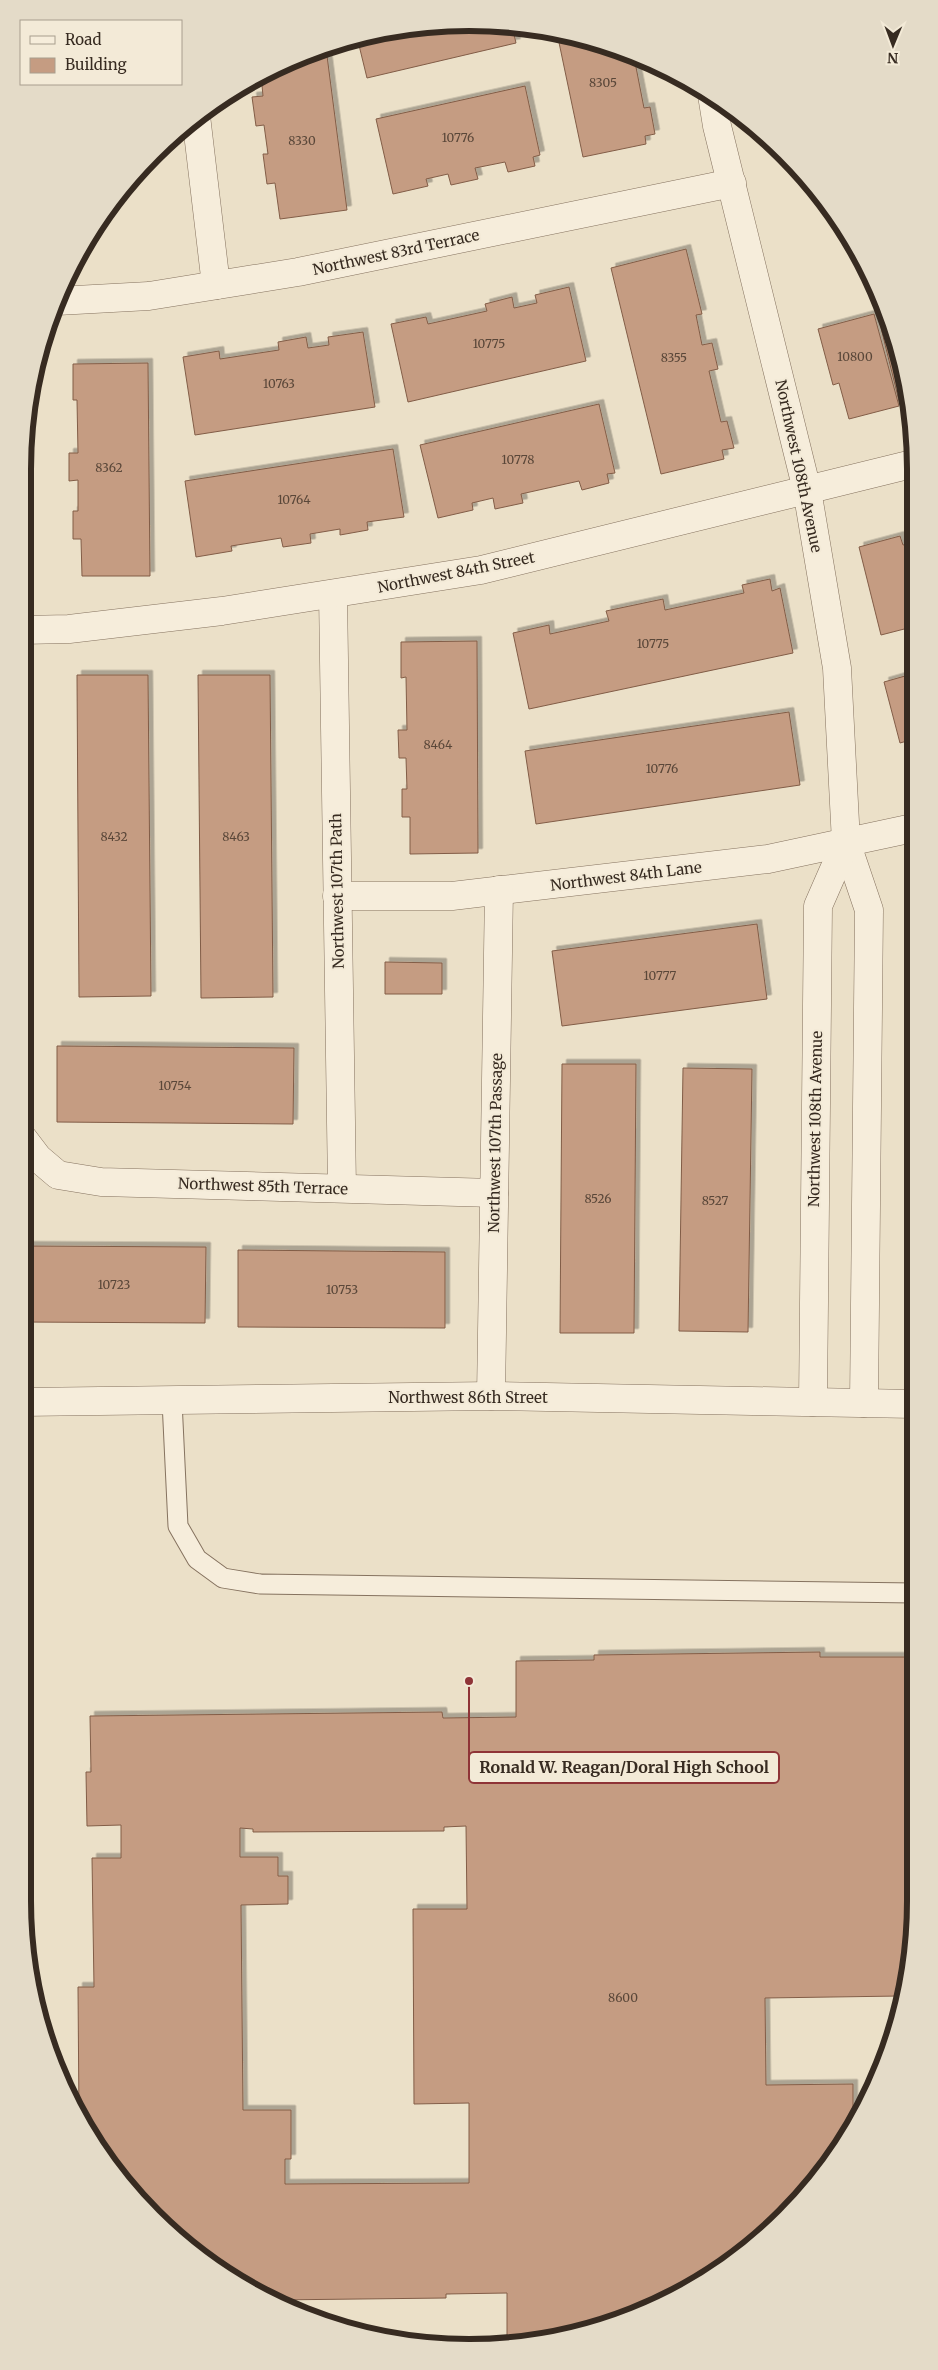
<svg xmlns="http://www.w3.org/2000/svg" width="938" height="2370" font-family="Merriweather,serif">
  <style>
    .building { fill: #c59c82; stroke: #825d47; fill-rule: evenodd; filter: url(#shadow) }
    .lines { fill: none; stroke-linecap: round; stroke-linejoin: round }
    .lane-casing { stroke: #85725f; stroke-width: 21 }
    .street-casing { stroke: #85725f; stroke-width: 29 }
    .lane { stroke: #f6eddb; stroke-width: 19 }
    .street { stroke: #f6eddb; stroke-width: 28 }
    .labels { text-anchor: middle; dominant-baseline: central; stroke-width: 4; stroke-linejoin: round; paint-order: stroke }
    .number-label { font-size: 12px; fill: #5a4739 }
    .street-label { font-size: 15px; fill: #372b21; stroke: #f3ead7 }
    .rim { fill: none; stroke: #372b21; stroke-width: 6 }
    .leader { fill: none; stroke: #8f3437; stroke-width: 2 }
    .callout-dot { fill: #8f3437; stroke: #f3ead7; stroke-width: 2 }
    .callout { fill: #f3ead7; stroke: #8f3437; stroke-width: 2 }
    .callout-label { font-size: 16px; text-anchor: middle; font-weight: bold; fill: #372b21 }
  </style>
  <defs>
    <filter id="shadow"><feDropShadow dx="4.5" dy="-4.5" stdDeviation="0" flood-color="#0004"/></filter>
  </defs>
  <rect width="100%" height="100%" fill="#ebe0c8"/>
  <g class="building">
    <polygon points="440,23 512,26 516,43 367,78 357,37"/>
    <polygon points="557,33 612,46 634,57 644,108 650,107 655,134 645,136 646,144 583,157"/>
    <polygon points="326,48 347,210 280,219 275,183 267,184 263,154 268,154 264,125 256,126 252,97 263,96 261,75 271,69"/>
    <polygon points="525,86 540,155 533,157 535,166 508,172 505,162 475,168 478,179 451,185 448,174 426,179 428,186 393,194 376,119"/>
    <polygon points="686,249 702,314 696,315 702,345 712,343 718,369 709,371 721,422 727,421 734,448 722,450 724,459 661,474 611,268"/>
    <polygon points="569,287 586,361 408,402 391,324 426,317 428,324 487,311 485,304 512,297 514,308 537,303 535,295"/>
    <polygon points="885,310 910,403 900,405 877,312"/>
    <polygon points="874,314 899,406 849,419 839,383 833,385 818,329"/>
    <polygon points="363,332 375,407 195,435 183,357 219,351 220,359 279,350 278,342 306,337 308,348 329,345 328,337"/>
    <polygon points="148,363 150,576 82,576 81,539 73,539 73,511 78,511 78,480 69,481 69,453 78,453 77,400 73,400 73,364"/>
    <polygon points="599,404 615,473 607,474 609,483 582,490 579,481 521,494 523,503 495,509 493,498 472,503 473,510 438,518 420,445"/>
    <polygon points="393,449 404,517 367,522 368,530 340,535 340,529 310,534 311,543 283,547 281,538 231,546 232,551 196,557 185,481"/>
    <polygon points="900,536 903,545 911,543 912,549 912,627 881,635 859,547"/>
    <polygon points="770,579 772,591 780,588 793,653 529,709 513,633 549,625 550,634 609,621 606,611 663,599 665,610 744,593 742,585"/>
    <polygon points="477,641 478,853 410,854 410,817 402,817 402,789 407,789 406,758 399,758 398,730 407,730 406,677 401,678 401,642"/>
    <polygon points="912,674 913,760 912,760 907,741 900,743 884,682"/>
    <polygon points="77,675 148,675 151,996 79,997"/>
    <polygon points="198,675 270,675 273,997 201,998"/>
    <polygon points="789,712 800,785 536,824 525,751"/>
    <polygon points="757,924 767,999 562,1026 552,951"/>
    <polygon points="385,962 442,963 442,994 385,994"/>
    <polygon points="57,1046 294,1048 293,1124 57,1122"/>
    <polygon points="562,1064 636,1064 634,1333 560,1333"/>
    <polygon points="683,1068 752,1069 748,1332 679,1331"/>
    <polygon points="22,1246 206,1247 205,1323 22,1322"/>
    <polygon points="238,1250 445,1252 445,1328 238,1327"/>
    <path d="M820,1652V1657H915L916,1901L900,1996L765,1998L766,2085L853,2084V2116L823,2173L764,2237L692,2288L556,2339L507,2340V2293L446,2294V2298L273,2300L246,2288L133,2195L82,2124L79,2117L78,1987H94L92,1858H121V1825L87,1826L86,1772H91L90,1716L442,1712L443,1718L516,1717V1661L594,1660V1655ZM466,1826L467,1909H413L414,2104L469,2103V2183L285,2184V2159H291V2110H243L241,1905L288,1904V1876H278V1857H240V1828L253,1829V1832L444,1831V1827Z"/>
  </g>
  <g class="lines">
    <g class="lane-casing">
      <polyline id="lane" points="172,1401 178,1526 197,1559 223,1578 260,1584 915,1593"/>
    </g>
    <g class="street-casing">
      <g id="street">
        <polyline points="712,95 717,126 807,490 837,668 846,842 869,910 864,1403"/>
        <polyline points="196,116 216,285"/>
        <polyline points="57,301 149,296 298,272 732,183"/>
        <polyline points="333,594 342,1188"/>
        <polyline points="22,630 69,629 222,611 481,570 912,464"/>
        <polyline points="337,896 452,896 768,859 913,828"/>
        <polyline points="22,1137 38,1158 58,1175 101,1182 494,1193"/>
        <polyline points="491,1396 499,890"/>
        <polyline points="22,1402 491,1396 914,1404"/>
        <polyline points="813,1402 818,906 846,842"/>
      </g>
    </g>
    <use href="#lane" class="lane"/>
    <use href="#street" class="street"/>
  </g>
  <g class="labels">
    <g class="number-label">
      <text x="603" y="82">8305</text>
      <text x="458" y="137">10776</text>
      <text x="302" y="140">8330</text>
      <text x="489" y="343">10775</text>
      <text x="855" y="356">10800</text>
      <text x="674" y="357">8355</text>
      <text x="279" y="383">10763</text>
      <text x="518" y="459">10778</text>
      <text x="109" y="467">8362</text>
      <text x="294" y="499">10764</text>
      <text x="653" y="643">10775</text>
      <text x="438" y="744">8464</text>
      <text x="662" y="768">10776</text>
      <text x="114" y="836">8432</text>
      <text x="236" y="836">8463</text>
      <text x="660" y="975">10777</text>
      <text x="175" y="1085">10754</text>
      <text x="598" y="1198">8526</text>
      <text x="715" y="1200">8527</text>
      <text x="114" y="1284">10723</text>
      <text x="342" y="1289">10753</text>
      <text x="623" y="1997">8600</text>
    </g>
    <g class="street-label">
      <text transform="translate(396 252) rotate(-12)">Northwest 83rd Terrace</text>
      <text transform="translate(799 466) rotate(78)">Northwest 108th Avenue</text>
      <text transform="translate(456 572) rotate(-11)">Northwest 84th Street</text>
      <text transform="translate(626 876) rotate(-7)">Northwest 84th Lane</text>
      <text transform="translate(337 891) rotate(-91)">Northwest 107th Path</text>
      <text transform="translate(815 1119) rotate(-89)">Northwest 108th Avenue</text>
      <text transform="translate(495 1143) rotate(-89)">Northwest 107th Passage</text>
      <text transform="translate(263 1186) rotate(2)">Northwest 85th Terrace</text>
      <text x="468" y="1397">Northwest 86th Street</text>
    </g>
  </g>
  <path d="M0 0H938V2370H0ZM469 31H469A438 438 0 0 1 907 469V1901A438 438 0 0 1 469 2339H469A438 438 0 0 1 31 1901V469A438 438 0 0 1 469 31Z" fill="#e4dbc8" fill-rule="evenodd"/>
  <path class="rim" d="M469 31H469A438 438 0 0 1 907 469V1901A438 438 0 0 1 469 2339H469A438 438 0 0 1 31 1901V469A438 438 0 0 1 469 31Z"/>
  <path class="leader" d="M469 1681L469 1767"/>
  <circle class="callout-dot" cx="469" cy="1681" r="5"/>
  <rect class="callout" x="469" y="1752" width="310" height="31" rx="5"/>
  <g class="callout-label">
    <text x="624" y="1773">Ronald W. Reagan/Doral High School</text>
  </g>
  <rect x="20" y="20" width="162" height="65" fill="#f3ead7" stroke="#a89e8e"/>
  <rect x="30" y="36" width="25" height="8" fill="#f6eddb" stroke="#a89e8e"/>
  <text x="65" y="45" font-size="15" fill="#372b21">Road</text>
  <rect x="30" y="58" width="25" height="15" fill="#c59c82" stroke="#a89e8e"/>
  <text x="65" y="70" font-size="15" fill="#372b21">Building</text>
  <g transform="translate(893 45) rotate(181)" stroke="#f3ead7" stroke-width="4" paint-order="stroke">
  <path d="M0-4L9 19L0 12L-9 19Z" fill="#372b21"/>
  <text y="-8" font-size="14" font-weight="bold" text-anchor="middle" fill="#372b21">N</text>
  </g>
</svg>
